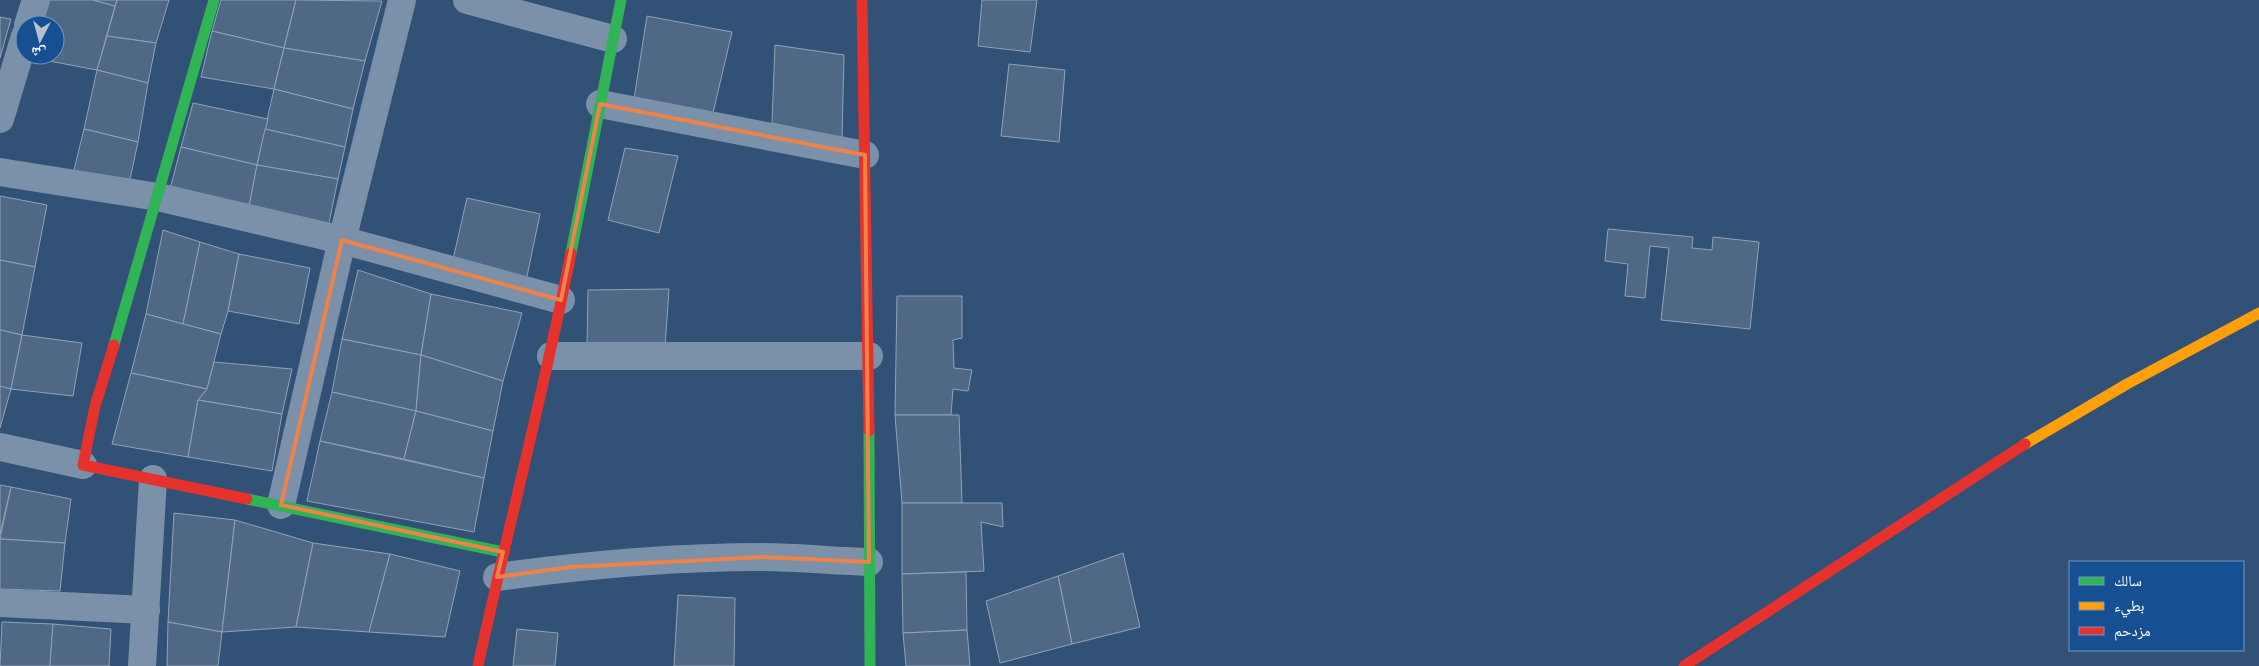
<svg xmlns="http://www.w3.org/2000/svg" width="2259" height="666" font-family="'Work Sans','Noto Naskh Arabic',sans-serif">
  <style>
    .building { fill: #4f6885; stroke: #90a2b7 }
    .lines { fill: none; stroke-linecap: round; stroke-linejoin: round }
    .street { stroke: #7a91a9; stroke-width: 28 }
    .fast { stroke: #30b455; stroke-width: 11 }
    .slow { stroke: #ff9f0a; stroke-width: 11 }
    .jam { stroke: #e5322d; stroke-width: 11 }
    .marked { fill: none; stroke: #ee8249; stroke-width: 4; stroke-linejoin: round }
  </style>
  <rect width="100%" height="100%" fill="#325176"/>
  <g class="building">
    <polygon points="49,0 93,0 115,6 97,70 33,58 34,55 55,55 55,25 42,25"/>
    <polygon points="93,0 117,0 115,6"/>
    <polygon points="117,0 169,0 156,43 107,36"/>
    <polygon points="221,0 296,0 284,48 212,31"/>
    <polygon points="296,0 382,1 365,61 284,48"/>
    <polygon points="982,0 1037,0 1030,52 978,46"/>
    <polygon points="647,16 732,32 713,113 634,99"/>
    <polygon points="0,17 11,19 0,58"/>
    <polygon points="212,31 284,48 274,89 201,77"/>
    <polygon points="107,36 156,43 148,83 97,70"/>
    <polygon points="775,45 844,55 842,138 772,123"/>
    <polygon points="284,48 365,61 353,109 274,89"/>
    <polygon points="1009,64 1065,70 1059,142 1001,136"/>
    <polygon points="97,70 148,83 138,142 84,129"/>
    <polygon points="274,89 353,109 345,147 265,129"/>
    <polygon points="193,103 268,119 257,165 181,147"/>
    <polygon points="84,129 138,142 129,184 73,174"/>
    <polygon points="265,129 345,147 338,179 257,165"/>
    <polygon points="181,147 257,165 248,212 169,193"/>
    <polygon points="625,148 678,156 659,233 608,220"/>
    <polygon points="257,165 338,179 328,228 248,212"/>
    <polygon points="0,196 47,205 35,267 0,260"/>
    <polygon points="467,198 540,214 526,281 452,264"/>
    <polygon points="1608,229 1693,237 1692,248 1712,250 1713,237 1759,242 1750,329 1661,320 1669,248 1650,246 1645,298 1625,296 1628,264 1605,261"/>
    <polygon points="163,230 200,242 183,324 146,314"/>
    <polygon points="200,242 239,254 228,311 221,334 183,324"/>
    <polygon points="239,254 310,268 299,324 228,311"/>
    <polygon points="0,260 35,267 22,335 0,330"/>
    <polygon points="358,270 431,294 421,355 342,339"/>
    <polygon points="669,289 665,348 587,347 588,290"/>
    <polygon points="431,294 522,313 503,381 421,355"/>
    <polygon points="897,296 962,296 962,338 953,340 954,368 972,370 968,391 953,389 951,415 895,415"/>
    <polygon points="146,314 221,334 207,389 131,373"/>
    <polygon points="0,330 22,335 11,389 0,386"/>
    <polygon points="22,335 82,343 73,396 11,389"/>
    <polygon points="342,339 421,355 416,411 332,392"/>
    <polygon points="421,355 503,381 493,431 416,411"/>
    <polygon points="214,362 292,369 282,414 198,400 207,389"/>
    <polygon points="131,373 207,389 198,400 188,457 112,444"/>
    <polygon points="0,386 11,389 0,428"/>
    <polygon points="332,392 416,411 404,459 320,441"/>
    <polygon points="198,400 282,414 272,471 188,457"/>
    <polygon points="416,411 493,431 484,478 404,459"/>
    <polygon points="895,415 959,415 962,503 902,503"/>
    <polygon points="320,441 484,478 474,532 307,501"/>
    <polygon points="0,485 11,487 0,534"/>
    <polygon points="11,487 71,499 65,543 0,539"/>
    <polygon points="902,503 1002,503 1003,527 981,522 984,571 902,574"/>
    <polygon points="174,513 235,520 222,632 168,622"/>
    <polygon points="235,520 313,543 296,627 222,632"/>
    <polygon points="0,539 65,543 60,591 0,589"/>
    <polygon points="313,543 390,554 369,632 296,627"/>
    <polygon points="1123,553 1140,627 1072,644 1058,576"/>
    <polygon points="390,554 460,571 445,637 369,632"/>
    <polygon points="966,572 967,630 903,633 902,574"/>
    <polygon points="1058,576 1072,644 1000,663 986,601"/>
    <polygon points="678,595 735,598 734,666 674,666"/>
    <polygon points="2,622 53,624 50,666 0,666"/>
    <polygon points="168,622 222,632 218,666 167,666"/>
    <polygon points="53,624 111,629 109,666 50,666"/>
    <polygon points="517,629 558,633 555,666 513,666"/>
    <polygon points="967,630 970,666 906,666 903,633"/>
  </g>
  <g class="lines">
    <g class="street">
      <polyline points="467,0 613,39"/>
      <polyline points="28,25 36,0"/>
      <polyline points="600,104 865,155"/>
      <polyline points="0,119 25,36"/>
      <polyline points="0,172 158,197 342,240 561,300"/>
      <polyline points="551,356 869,356"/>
      <polyline points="0,447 83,465"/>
      <polyline points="281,505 342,240 402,0"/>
      <path d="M497,577C585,565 673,557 762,557C798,557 833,561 869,562"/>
      <polyline points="0,603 146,610"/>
      <polyline points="142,666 153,479"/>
    </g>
    <g class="fast">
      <polyline points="571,253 621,0"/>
      <polyline points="114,345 214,0"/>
      <polyline points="869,431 870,666"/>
      <polyline points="247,499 503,552"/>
    </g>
    <polyline class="slow" points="2025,444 2127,384 2259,313"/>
    <g class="jam">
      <polyline points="862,0 869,431"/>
      <polyline points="114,345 95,406 83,465 247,499"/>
      <path d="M478,666C508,528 544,391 571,253"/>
      <polyline points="1684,666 2025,444"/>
    </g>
  </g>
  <path class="marked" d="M600,104L865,155L869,562L763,557L571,567L497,577L503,552L281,505L342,240L561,300Z"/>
  <rect x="2069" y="561" width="175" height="90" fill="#164f92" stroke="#7395be"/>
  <rect x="2079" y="577" width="25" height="8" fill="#30b455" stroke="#7395be"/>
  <text x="2114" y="586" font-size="15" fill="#ffffff">سالك</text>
  <rect x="2079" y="602" width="25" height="8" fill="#ff9f0a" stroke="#7395be"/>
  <text x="2114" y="611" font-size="15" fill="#ffffff">بطيء</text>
  <rect x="2079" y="627" width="25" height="8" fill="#e5322d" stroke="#7395be"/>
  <text x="2114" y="636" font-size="15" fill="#ffffff">مزدحم</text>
  <g transform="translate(40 40) rotate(186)"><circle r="24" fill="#164f92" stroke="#7395be"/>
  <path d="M0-4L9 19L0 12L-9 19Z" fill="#b7c2cf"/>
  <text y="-8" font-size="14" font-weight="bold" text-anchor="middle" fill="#ffffff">ش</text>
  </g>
</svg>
